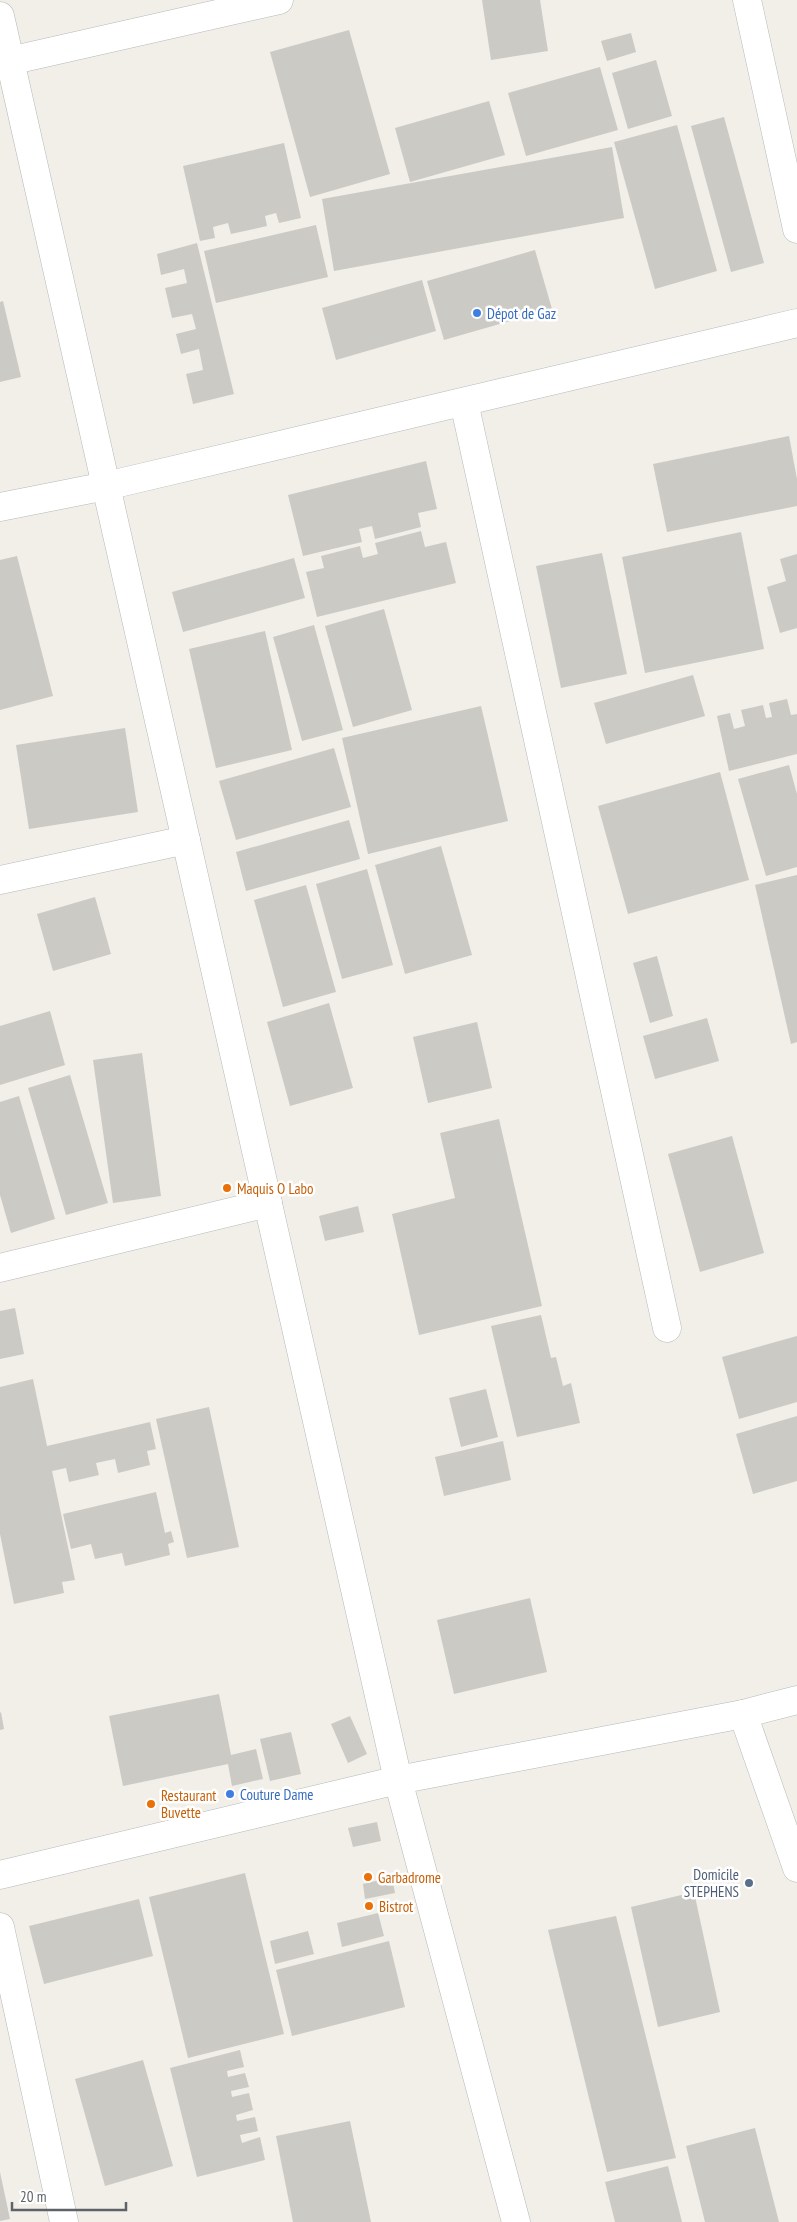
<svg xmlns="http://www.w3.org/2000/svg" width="797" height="2222" font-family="'PT Sans Narrow',sans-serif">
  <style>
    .building { fill: #cccac5 }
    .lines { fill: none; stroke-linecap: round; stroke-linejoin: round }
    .minor-casing { stroke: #b5b8bc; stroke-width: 29 }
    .minor { stroke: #fff; stroke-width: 28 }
    .shop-dot { fill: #3f7fe0; stroke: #fff; stroke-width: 2 }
    .food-dot { fill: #e8710a; stroke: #fff; stroke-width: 2 }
    .service-dot { fill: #5c6f8a; stroke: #fff; stroke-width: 2 }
    .labels { text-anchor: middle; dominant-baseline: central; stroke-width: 5; stroke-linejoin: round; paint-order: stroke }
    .shop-label { font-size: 15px; fill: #366cbe; stroke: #fff; text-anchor: start }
    .food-label { font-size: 15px; fill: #c56008; stroke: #fff; text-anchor: start }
    .service-label { font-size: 15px; fill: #4e5e75; stroke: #fff; text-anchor: end }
  </style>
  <rect width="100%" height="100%" fill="#f1efe8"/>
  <g class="building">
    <polygon points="482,0 540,0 548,51 491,60"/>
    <polygon points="349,30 390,174 310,197 270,52"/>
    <polygon points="631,33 636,52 607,61 601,41"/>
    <polygon points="656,60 672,116 628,129 612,73"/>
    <polygon points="600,67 618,130 526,156 508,93"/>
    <polygon points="489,101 505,155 410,182 395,128"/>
    <polygon points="724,117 764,263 731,272 691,126"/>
    <polygon points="677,125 717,271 655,289 614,142"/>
    <polygon points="284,143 301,218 279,223 276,213 265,216 267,226 231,234 228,223 213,227 215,238 200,241 183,166"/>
    <polygon points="612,147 624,218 334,271 322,199"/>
    <polygon points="316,225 328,277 216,303 204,251"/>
    <polygon points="197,243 234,394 193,404 186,374 203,370 199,349 181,354 176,334 196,329 192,314 172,318 165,288 187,283 184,269 161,275 157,254"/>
    <polygon points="535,250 552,309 444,340 427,281"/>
    <polygon points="422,280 436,331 336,360 322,308"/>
    <polygon points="3,301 21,377 0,382 0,302"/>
    <polygon points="789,436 797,479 797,506 667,532 653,464"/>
    <polygon points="426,461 437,509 418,513 421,527 375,539 372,526 359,529 362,542 303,556 288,495"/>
    <polygon points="421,531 425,547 446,542 456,583 317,617 306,572 324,568 321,556 360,546 363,558 378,554 375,543"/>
    <polygon points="741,532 764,649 645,673 622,557"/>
    <polygon points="602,553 627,674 561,688 536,566"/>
    <polygon points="797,554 797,628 780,633 767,587 786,581 780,559"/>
    <polygon points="17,556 53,696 0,710 0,560"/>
    <polygon points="294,558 305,598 183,632 172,592"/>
    <polygon points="384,609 412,710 353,727 325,626"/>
    <polygon points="314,625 343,730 302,741 273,637"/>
    <polygon points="265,631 292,750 216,768 189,649"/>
    <polygon points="693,675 705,716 606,744 594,703"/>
    <polygon points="787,699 791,715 797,714 797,754 729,771 717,716 730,713 734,729 745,726 741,710 763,705 766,718 772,717 769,703"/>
    <polygon points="481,706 508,821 368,854 342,738"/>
    <polygon points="125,728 138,812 29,829 16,745"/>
    <polygon points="334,748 351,807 236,840 219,781"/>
    <polygon points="789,765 797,794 797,867 766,876 738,779"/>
    <polygon points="720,772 749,880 628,914 598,806"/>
    <polygon points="349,820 360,859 246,891 236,852"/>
    <polygon points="441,846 472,955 405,974 375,865"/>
    <polygon points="367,869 393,965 342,979 316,884"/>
    <polygon points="797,875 797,1042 791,1044 755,885"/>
    <polygon points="306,885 336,992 283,1007 254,900"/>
    <polygon points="95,897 111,954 53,971 37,914"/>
    <polygon points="657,956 673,1016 650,1023 633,963"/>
    <polygon points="329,1003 353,1088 290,1106 267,1022"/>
    <polygon points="50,1011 65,1065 0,1085 0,1026"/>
    <polygon points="707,1018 719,1061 655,1079 643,1036"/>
    <polygon points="477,1022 492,1088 428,1103 413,1037"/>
    <polygon points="142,1053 161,1196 113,1203 93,1060"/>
    <polygon points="70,1075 108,1203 66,1215 28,1088"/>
    <polygon points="19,1096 55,1219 11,1233 0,1195 0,1102"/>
    <polygon points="499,1119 542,1306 419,1335 392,1214 455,1198 440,1133"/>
    <polygon points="732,1136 764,1253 700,1272 668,1154"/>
    <polygon points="358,1206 364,1232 325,1241 319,1216"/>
    <polygon points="15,1308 24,1354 0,1359 0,1311"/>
    <polygon points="541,1315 551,1358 556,1357 563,1386 571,1383 580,1423 517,1437 491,1326"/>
    <polygon points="797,1336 797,1402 739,1419 722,1357"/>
    <polygon points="33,1379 47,1446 150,1422 156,1449 147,1451 150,1465 118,1473 115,1459 96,1463 99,1475 69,1482 66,1468 52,1471 75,1580 62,1582 64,1593 14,1604 0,1534 0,1387"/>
    <polygon points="486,1389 498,1437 461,1447 449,1398"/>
    <polygon points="209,1407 239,1547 187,1558 156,1419"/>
    <polygon points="797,1416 797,1481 753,1494 736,1434"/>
    <polygon points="503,1441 511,1480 444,1496 435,1457"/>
    <polygon points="156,1492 165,1533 171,1531 174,1542 168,1544 170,1555 125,1566 122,1553 95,1559 91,1544 71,1549 63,1514"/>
    <polygon points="530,1598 547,1672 454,1694 437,1620"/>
    <polygon points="219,1694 231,1755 256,1749 263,1779 232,1786 228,1764 123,1786 109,1716"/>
    <polygon points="1,1712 4,1729 0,1730 0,1713"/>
    <polygon points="350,1716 367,1754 348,1763 331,1724"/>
    <polygon points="291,1732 301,1774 270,1781 260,1739"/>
    <polygon points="377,1822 381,1841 353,1847 348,1828"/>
    <polygon points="245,1873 284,2034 188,2058 149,1897"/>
    <polygon points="392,1877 395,1893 365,1899 363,1884"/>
    <polygon points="694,1892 720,2012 658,2027 631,1907"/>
    <polygon points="139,1899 153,1956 44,1984 29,1926"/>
    <polygon points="378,1913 384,1936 342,1947 337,1923"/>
    <polygon points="616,1916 676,2158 607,2172 548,1930"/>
    <polygon points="308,1931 314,1954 275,1964 270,1941"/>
    <polygon points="389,1941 405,2007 292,2036 276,1970"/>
    <polygon points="240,2050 244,2067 227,2071 228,2077 245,2073 249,2087 231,2091 232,2097 249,2093 253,2110 236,2115 237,2121 255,2117 258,2131 240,2135 242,2143 260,2137 265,2160 197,2177 170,2068"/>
    <polygon points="143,2060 173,2166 105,2186 75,2079"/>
    <polygon points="350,2121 371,2222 293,2222 276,2136"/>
    <polygon points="755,2128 779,2222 705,2222 686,2146"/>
    <polygon points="668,2166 682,2222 615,2222 605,2182"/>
    <polygon points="0,2172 10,2219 0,2221"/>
  </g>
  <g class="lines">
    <g class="minor-casing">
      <g id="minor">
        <polyline points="747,0 797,229"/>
        <polyline points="0,16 398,1780 516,2222"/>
        <polyline points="0,63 279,0"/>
        <polyline points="464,402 667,1328"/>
        <polyline points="0,507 106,486 797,323"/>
        <polyline points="0,880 186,840"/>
        <polyline points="0,1268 268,1203"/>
        <polyline points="743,1714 797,1868"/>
        <polyline points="0,1875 398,1780 743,1714 797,1700"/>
        <polyline points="0,1927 64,2222"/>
      </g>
    </g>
    <use href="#minor" class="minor"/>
  </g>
  <g class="shop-dot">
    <circle cx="477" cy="313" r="5"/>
    <circle cx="230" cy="1794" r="5"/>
  </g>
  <g class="food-dot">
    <circle cx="227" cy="1188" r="5"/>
    <circle cx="151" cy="1804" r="5"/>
    <circle cx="368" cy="1877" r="5"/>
    <circle cx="369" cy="1906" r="5"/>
  </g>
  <circle class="service-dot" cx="749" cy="1883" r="5"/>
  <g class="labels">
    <g class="shop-label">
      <text x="487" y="313">Dépot de Gaz</text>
      <text x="240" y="1794">Couture Dame</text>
    </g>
    <g class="food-label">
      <text x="237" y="1188">Maquis O Labo</text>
      <text x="161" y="1795">Restaurant<tspan x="161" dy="17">Buvette</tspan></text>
      <text x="378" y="1877">Garbadrome</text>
      <text x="379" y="1906">Bistrot</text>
    </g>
    <g class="service-label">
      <text x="739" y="1874">Domicile<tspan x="739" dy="17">STEPHENS</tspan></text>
    </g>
  </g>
  <path d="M12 2202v8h114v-8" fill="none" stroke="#5f6368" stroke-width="2.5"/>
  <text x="20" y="2202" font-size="15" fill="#5f6368" stroke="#ffffff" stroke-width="4" paint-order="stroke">20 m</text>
</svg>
